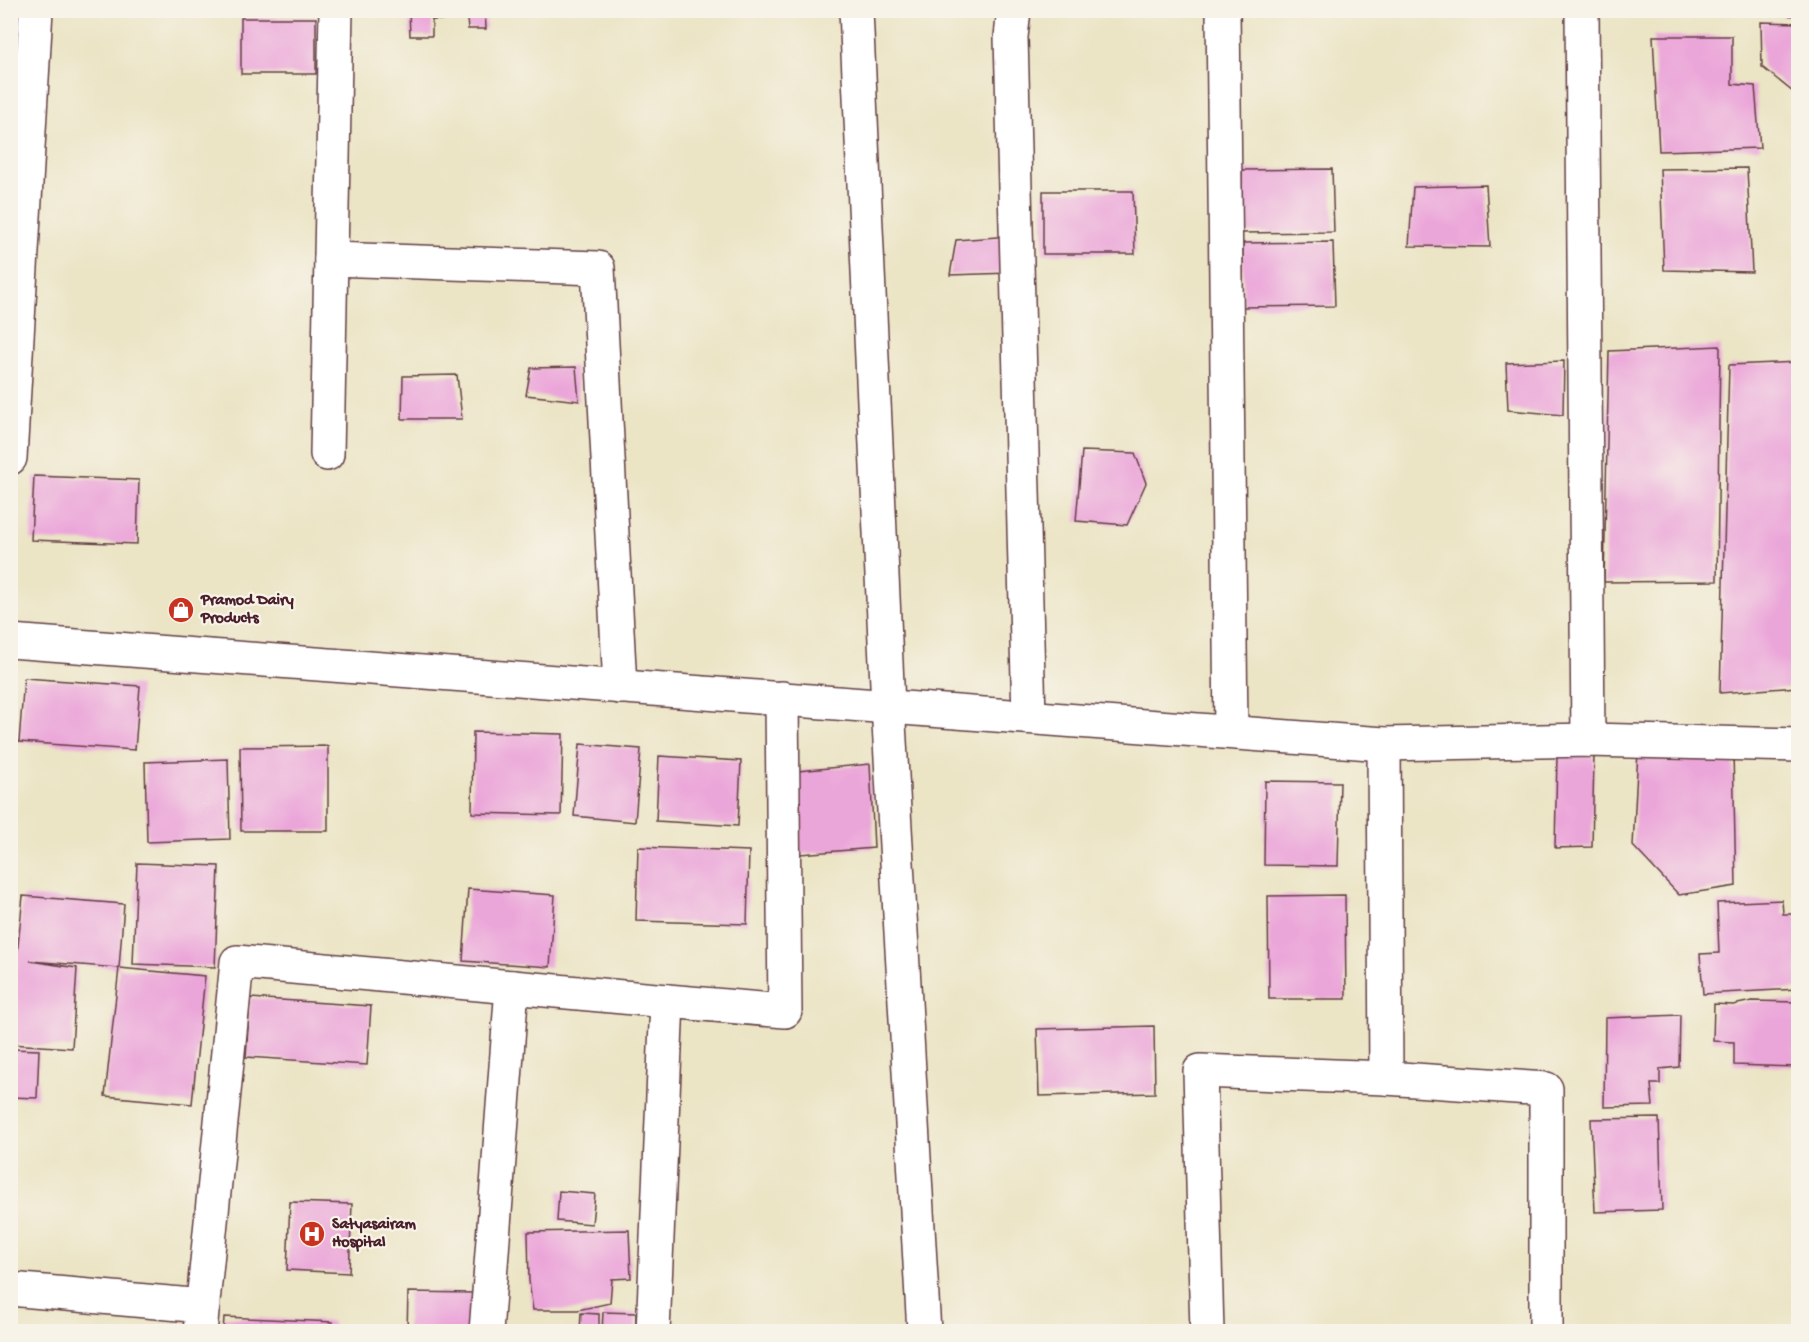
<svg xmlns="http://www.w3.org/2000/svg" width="1809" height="1342" font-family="'Gochi Hand',sans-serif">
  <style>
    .building { fill: #eba6d9 }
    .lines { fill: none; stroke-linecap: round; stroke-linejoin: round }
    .minor-casing { stroke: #623d42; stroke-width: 36 }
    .minor { stroke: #fff; stroke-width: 33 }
    .labels { text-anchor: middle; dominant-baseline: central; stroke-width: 4.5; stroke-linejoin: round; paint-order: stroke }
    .poi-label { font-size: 16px; font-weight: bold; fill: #4a1f2b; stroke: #f7f3e8; text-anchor: start }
  </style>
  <rect width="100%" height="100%" fill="#f7f3e8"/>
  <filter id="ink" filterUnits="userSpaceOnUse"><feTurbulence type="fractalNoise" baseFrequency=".0167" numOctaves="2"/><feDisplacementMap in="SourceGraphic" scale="12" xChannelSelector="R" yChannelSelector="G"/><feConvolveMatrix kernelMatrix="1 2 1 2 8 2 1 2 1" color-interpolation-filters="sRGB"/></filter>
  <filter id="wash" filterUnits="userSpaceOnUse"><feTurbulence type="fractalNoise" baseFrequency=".008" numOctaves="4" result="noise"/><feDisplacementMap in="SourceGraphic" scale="24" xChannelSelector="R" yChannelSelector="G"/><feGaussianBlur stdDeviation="1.35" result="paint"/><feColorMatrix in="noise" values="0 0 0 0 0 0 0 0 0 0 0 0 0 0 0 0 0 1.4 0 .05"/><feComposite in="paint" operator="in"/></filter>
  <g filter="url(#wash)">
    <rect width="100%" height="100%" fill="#ebe4c5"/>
    <g id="blocks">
      <g class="building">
        <polygon points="409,10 485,10 486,29 468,29 467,19 432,20 432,36 410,36"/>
        <polygon points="1749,10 1798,10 1798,16 1749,13"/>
        <rect x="241" y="18" width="75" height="56"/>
        <polygon points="1761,22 1798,23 1798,92 1793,92 1762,67"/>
        <polygon points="1653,36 1732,36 1732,84 1755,86 1760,148 1659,151"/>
        <polygon points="1747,168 1752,272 1664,270 1660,169"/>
        <polygon points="1332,169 1334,232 1242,233 1242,170"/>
        <polygon points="1486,185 1490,247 1409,246 1413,187"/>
        <polygon points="1043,191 1133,191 1135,254 1043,254"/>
        <polygon points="1011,236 1011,273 950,275 956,240"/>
        <polygon points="1333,242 1335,306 1243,307 1243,243"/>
        <polygon points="1720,346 1717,581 1604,582 1609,351"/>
        <polygon points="1564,361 1563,415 1508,410 1506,363"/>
        <polygon points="1798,362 1798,687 1720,693 1729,365"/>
        <polygon points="576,367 579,401 526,395 531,368"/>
        <polygon points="457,375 462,419 402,419 403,376"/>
        <polygon points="1082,451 1135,453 1146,483 1127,525 1076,521"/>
        <polygon points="34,476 139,480 137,544 31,540"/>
        <polygon points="24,678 140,686 135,750 19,742"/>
        <polygon points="473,732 563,734 561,815 472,813"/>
        <polygon points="580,744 641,749 635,822 574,816"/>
        <polygon points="328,746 328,831 241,831 240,747"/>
        <polygon points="1638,751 1733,751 1736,886 1679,895 1633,846"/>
        <polygon points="659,756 741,761 738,826 656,821"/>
        <polygon points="1557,756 1594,756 1592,847 1555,848"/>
        <polygon points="228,759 230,839 147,842 145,762"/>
        <polygon points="870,764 874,848 800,854 798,771"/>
        <polygon points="1265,781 1340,782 1338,866 1264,865"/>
        <polygon points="638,847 749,851 747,924 636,921"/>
        <polygon points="137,863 219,866 215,967 133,964"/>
        <polygon points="468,889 555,895 550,967 463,961"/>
        <polygon points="1345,895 1346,999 1269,999 1268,896"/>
        <polygon points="23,896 124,904 119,968 30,961 77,968 72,1048 10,1044 10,1025"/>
        <polygon points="1782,900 1783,914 1797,914 1798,989 1703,994 1700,954 1719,953 1717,903"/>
        <polygon points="119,968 205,976 192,1104 105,1096"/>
        <polygon points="250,998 371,1006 367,1065 246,1057"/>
        <polygon points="1752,1001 1798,1002 1798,1067 1734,1065 1734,1042 1713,1041 1714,1004 1733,1005"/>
        <polygon points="1680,1015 1679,1067 1660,1069 1660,1084 1651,1084 1653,1106 1604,1107 1605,1018"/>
        <polygon points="1154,1026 1155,1093 1039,1096 1037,1029"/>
        <polygon points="10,1049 39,1050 37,1098 10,1097"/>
        <polygon points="1659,1118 1662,1210 1595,1212 1591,1119"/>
        <polygon points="559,1191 595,1194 592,1224 557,1221"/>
        <polygon points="290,1202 352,1204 349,1273 287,1270"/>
        <polygon points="629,1230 631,1278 612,1279 610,1303 578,1310 533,1310 529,1281 528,1232"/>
        <polygon points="408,1292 473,1293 472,1332 407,1332"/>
        <polygon points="603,1312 636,1313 636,1332 602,1332"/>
        <polygon points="581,1313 599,1314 599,1332 580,1332"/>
        <polygon points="224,1317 333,1322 333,1332 223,1332"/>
      </g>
    </g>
  </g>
  <g filter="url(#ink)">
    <use href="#blocks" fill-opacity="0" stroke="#623d42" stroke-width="1.5"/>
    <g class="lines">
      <g class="minor-casing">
        <g id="minor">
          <polyline points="856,10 888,706 924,1332"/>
          <polyline points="1014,10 1011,37 1029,717"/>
          <polyline points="1223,10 1231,732"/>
          <polyline points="1582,10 1588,740"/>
          <polyline points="331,259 598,268 620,687"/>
          <polyline points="327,454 336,10"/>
          <polyline points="10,458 36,10"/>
          <polyline points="10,641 1384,744 1588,740 1798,745"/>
          <polyline points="1384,744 1386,1078 1546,1089 1546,1332"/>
          <polyline points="10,1289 203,1306"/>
          <polyline points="200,1332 237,962 512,987"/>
          <polyline points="486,1332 512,987 667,1001"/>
          <polyline points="653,1332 667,1001 785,1011 782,698"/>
          <polyline points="1207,1332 1200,1071 1386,1078"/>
        </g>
      </g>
      <use href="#minor" class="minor"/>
    </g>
  </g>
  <defs>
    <g id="shop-disc" transform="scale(1.35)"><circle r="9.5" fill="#c8321e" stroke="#f7f3e8"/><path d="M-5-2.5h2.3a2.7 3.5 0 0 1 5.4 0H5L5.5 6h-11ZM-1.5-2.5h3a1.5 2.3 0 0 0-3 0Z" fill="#fff"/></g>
    <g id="hospital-disc" transform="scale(1.35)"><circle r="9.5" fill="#c8321e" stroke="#f7f3e8"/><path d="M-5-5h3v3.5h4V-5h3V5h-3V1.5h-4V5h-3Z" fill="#fff"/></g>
  </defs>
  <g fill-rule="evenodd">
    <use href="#shop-disc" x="181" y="610"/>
    <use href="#hospital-disc" x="312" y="1234"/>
  </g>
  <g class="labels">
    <g class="poi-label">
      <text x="201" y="601">Pramod Dairy<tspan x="201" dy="18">Products</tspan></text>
      <text x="332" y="1225">Satyasairam<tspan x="332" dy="18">Hospital</tspan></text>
    </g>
  </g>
  <rect width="1809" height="1342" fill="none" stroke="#f7f3e8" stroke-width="36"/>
</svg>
